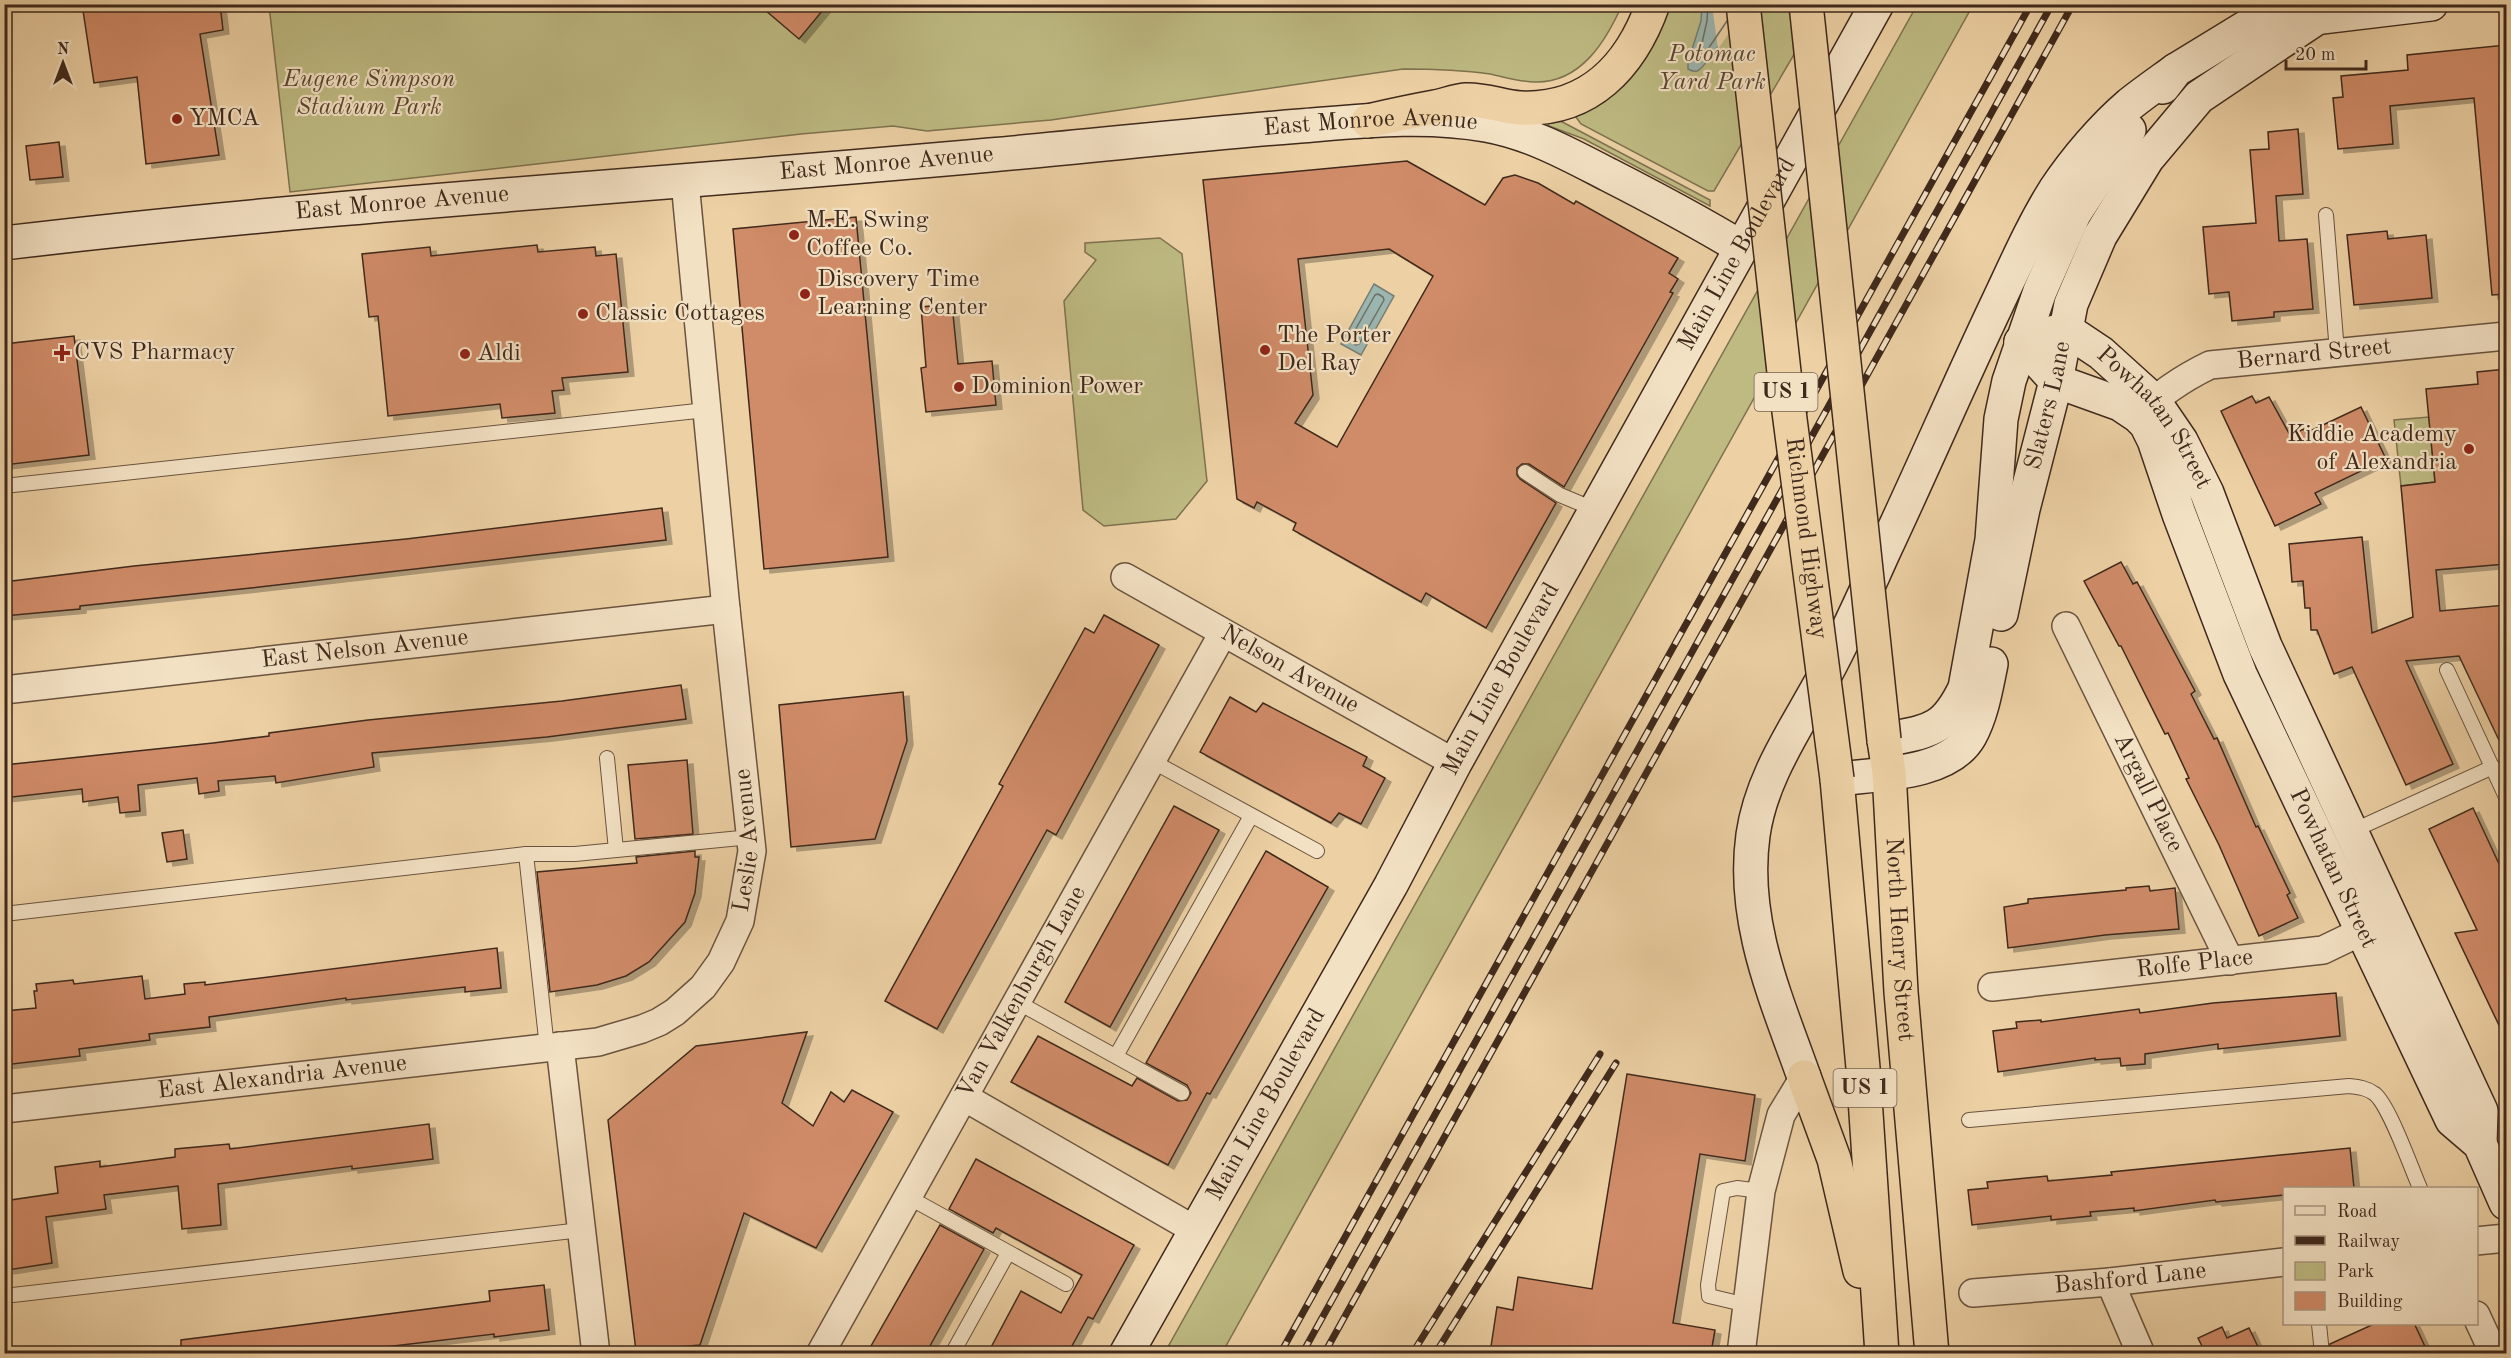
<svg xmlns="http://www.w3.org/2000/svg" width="2511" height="1358" font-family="'Old Standard TT',serif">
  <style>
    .green { fill: #beba82; stroke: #7e724f; stroke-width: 1.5 }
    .water { fill: #9bb5af; stroke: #767d74; stroke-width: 1.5 }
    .pier { fill: #edd1a5 }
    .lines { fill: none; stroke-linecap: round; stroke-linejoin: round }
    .shore { stroke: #6d6f66; stroke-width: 1.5 }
    .building { fill: #d08b68; stroke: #3f291c; stroke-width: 1.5; fill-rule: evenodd; filter: url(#shadow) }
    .lane-casing { stroke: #6a533e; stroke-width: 16 }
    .street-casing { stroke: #6a533e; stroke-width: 30 }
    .secondary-casing { stroke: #3f291c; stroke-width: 36 }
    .highway-casing { stroke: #3f291c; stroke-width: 36 }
    .lane { stroke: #f3e1c4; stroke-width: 14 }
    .street { stroke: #f3e1c4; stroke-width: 27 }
    .secondary { stroke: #f3e1c4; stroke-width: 33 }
    .highway { stroke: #edd1a5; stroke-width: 33 }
    .rail-casing { stroke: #3f291c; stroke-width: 7 }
    .rail { stroke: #f3e1c4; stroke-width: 4.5; stroke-dasharray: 14; stroke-linecap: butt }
    .highway-bridge-casing { stroke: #3f291c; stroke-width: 36; stroke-linecap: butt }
    .highway-bridge { stroke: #edd1a5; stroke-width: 33 }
    .poi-dot { fill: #8f2418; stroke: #f3e1c4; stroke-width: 2 }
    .labels { text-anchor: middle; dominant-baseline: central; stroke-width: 4.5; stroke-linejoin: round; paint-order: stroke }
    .shield { fill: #f3e1c4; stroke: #75604e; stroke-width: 1.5 }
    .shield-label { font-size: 22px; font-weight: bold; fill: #3f291c }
    .park-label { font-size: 24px; font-style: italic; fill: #584630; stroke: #f3e1c4 }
    .poi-label { font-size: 24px; fill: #3f291c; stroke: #f3e1c4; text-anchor: start }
    .street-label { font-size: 24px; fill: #3f291c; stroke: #f3e1c4 }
  </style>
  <defs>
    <filter id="shadow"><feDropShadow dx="6" dy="4" stdDeviation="0" flood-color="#0004"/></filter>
  </defs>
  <rect width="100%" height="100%" fill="#edd1a5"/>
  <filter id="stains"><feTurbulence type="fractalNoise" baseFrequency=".00333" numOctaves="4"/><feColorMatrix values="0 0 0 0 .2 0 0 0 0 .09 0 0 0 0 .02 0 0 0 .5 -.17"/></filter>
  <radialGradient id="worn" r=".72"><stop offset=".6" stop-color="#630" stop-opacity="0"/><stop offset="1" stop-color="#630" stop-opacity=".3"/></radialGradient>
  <g class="green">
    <path d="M269,5H1622C1606,41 1581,83 1535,82C1520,82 1505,77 1490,74C1461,70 1432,69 1403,69L1051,120L927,131L893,126L801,134L290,192Z"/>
    <polygon points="1661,5 1823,5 1714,191 1708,191 1581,124 1573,113"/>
    <polygon points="1917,5 1973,5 1222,1353 1164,1354"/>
    <polygon points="1553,117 1710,200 1710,206 1584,139 1549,126 1547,121"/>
    <polygon points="1160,238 1182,254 1207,481 1176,519 1104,526 1083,510 1064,301 1096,260 1085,252 1085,243"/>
    <polygon points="2429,417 2435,482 2401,486 2394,420"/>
  </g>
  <g class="water">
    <path d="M1702,5H1745C1738,16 1706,68 1697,71C1693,72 1692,71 1688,69V62L1701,21Z"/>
    <polygon points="1374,284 1394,296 1361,355 1341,344"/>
  </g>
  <polygon class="pier" points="1748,4 1748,6 1718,49 1712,5"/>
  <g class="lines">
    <g class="shore">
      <polyline points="1708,4 1707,21 1699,56 1706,52 1727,21"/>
      <polygon points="1378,294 1383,297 1384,300 1359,344 1356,345 1351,342 1350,339 1375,295"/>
    </g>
  </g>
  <g class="building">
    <polygon points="82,4 220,4 223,30 200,34 219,155 146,164 137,77 94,83"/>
    <polygon points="758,4 828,4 799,39"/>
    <polygon points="2506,45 2506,294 2492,295 2474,98 2390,106 2393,144 2338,149 2333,98 2343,97 2341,76 2408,70 2407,55"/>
    <polygon points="2298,129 2303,194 2276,196 2279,241 2307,239 2313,309 2274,312 2274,317 2232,321 2229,292 2209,294 2203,227 2256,223 2250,150 2269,149 2268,132"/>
    <polygon points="59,142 63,177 30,180 26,146"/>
    <path d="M1407,161L1485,205L1503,178L1515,175L1538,183L1574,204L1576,201L1678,258L1669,273L1678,279L1670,292L1673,293L1564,487L1529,464H1522L1517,468V475L1520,479L1556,503L1486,628L1426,593L1421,602L1293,530L1296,523L1257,502L1254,508L1237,499L1203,180ZM1389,249L1433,276L1337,447L1295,423L1313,395L1298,259Z"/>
    <polygon points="856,217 888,557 764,569 733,229"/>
    <polygon points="2387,231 2388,239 2426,235 2432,298 2354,305 2347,235"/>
    <polygon points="537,245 538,252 595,247 596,256 616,254 628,372 562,378 564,390 552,391 555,413 502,418 500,404 388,416 378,316 369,317 362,254 430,247 431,256"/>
    <polygon points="952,304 958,364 992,361 996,405 926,412 921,368 926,367 921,307"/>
    <polygon points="74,336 89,455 4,465 4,344"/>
    <polygon points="2506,369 2506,564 2436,570 2440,611 2506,605 2506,755 2459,656 2406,661 2453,764 2406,785 2352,667 2334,674 2317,630 2311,630 2310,608 2305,608 2303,581 2292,582 2289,544 2362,537 2372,633 2413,617 2401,486 2435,482 2426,389 2478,384 2477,372"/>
    <polygon points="2252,396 2256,403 2269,397 2290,435 2304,429 2306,433 2361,407 2386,459 2315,493 2321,504 2275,526 2221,411"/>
    <polygon points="662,508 666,540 251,588 80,606 80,609 4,616 4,582 134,566 406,539"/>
    <polygon points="2121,562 2133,584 2137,582 2195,691 2191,694 2214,739 2217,738 2256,827 2258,826 2290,893 2287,895 2298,918 2259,936 2219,845 2186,779 2189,778 2168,733 2165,734 2121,646 2119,646 2084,581"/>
    <polygon points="1104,615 1159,645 1056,835 1047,830 937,1029 885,1001 1003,786 999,784 1085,628 1094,633"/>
    <polygon points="681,685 686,719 547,737 372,753 374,767 276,783 275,776 218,781 219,791 199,794 197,778 138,785 140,811 120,813 118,797 83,802 82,789 4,798 4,765 213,743 269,736 269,733 368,720 562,701"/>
    <polygon points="903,692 907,741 875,839 791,847 779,705"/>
    <polygon points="1230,697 1256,712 1263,703 1367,757 1363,766 1385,778 1361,824 1339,813 1331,823 1200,752"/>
    <polygon points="687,760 693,834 635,839 628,765"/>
    <polygon points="1174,806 1219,830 1110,1027 1065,1002"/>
    <polygon points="2473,808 2506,879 2506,1040 2455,933 2477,930 2429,829"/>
    <polygon points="183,830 187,859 167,862 162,833"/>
    <polygon points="695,851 695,857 699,857 695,893 685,922 649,962 626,976 597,985 550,992 537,872 637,863 636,857"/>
    <polygon points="1266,851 1328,887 1210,1094 1207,1093 1168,1165 1011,1082 1038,1036 1132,1086 1137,1078 1178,1101 1187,1100 1191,1093 1187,1085 1146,1063"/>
    <polygon points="2149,886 2150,891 2175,888 2179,929 2105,935 2008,948 2004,907 2028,903 2028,899 2126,890 2126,888"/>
    <polygon points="497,948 501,988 465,992 465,987 346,1000 346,998 209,1017 210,1027 149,1034 150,1040 79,1049 80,1056 4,1065 4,1011 36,1008 34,991 37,991 36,984 73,980 74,984 142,976 145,999 185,994 184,984 205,982 205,985"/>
    <polygon points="2336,993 2340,1036 2218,1049 2218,1044 2145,1054 2145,1064 2121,1066 2120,1058 2095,1060 2095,1058 1998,1072 1993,1031 2017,1028 2016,1022 2041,1020 2041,1022 2139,1009 2140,1013 2213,1003"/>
    <polygon points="807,1032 782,1103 813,1126 831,1092 844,1102 852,1090 893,1112 816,1248 744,1213 700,1345 636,1351 608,1120 696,1046"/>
    <polygon points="1627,1074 1755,1095 1745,1161 1700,1154 1673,1323 1715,1330 1711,1353 1490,1353 1497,1307 1513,1310 1518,1277 1592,1289"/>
    <polygon points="429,1124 433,1159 352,1169 352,1166 218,1184 221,1225 182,1229 178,1186 104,1195 106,1209 46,1217 52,1263 8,1270 4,1249 4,1201 58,1193 55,1167 100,1161 100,1167 175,1157 175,1149 229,1144 230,1149"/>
    <polygon points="2350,1148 2354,1188 2284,1188 2284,1195 2216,1202 2215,1200 2134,1211 2134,1208 2090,1212 2091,1216 2051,1220 2051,1216 1972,1225 1968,1190 1988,1188 1987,1182 2047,1176 2048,1181 2112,1175 2111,1172"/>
    <polygon points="976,1159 1134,1245 1093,1319 1088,1317 1068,1353 988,1353 1021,1291 1061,1313 1082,1275 996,1228 993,1233 949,1209"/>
    <polygon points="940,1225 984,1249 926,1353 867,1353"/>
    <polygon points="544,1285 549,1330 494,1337 494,1334 334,1353 181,1353 181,1340 490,1301 489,1291"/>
    <polygon points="2376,1323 2414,1323 2428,1353 2331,1353 2330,1344"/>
    <polygon points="2222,1327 2227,1338 2249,1328 2261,1353 2196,1353 2204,1350 2198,1338"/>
  </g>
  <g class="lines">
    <g class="lane-casing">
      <g id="lane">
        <polyline points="2326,215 2337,352"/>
        <polyline points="1525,472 1560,495 1596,510"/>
        <polyline points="4,486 706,410"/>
        <polyline points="2447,670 2506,797"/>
        <polyline points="607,758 616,850"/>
        <polyline points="1150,760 1317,851"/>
        <polyline points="2350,832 2493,767"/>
        <polyline points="526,854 547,1048"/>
        <polyline points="4,914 526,854 575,854 751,837"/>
        <polyline points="1017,1002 1182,1093"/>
        <polyline points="1116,1056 1251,816"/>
        <path d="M1969,1120L2349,1086C2359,1087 2367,1088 2375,1094C2390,1107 2411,1168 2420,1188"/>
        <polyline points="908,1197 1066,1284"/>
        <polyline points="4,1296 581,1230"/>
        <polyline points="1747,1305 1709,1296 1708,1285 1723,1191 1737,1188 1761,1191"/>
        <polyline points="2319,1324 2322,1354"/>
        <polyline points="952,1354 1008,1253"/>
      </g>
    </g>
    <g class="street-casing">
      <g id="street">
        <path id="s1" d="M2139,415C2160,393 2183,378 2210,365L2506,336"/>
        <path id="s2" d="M1125,577L1455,763"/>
        <path id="s3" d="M2066,626L2230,961"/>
        <path id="s4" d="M4,690L726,609"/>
        <path id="s5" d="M1992,987L2323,950L2379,923"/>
        <polyline points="560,1046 596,1354"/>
        <polyline points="964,1097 1195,1230"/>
        <path id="s6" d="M4,1109L598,1042L642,1029L659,1022L675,1012L703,987L721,962L740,921L752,851L726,609L685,182"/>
        <polyline points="2476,1241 2506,1238"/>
        <polyline points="2110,1282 2141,1354"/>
        <path id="s7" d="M1973,1293L2110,1282L2284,1262"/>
        <polyline points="2476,1315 2494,1354"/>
        <path id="s8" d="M820,1354L1223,633"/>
        <polyline points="1741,1354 1761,1191 1781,1115 1804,1077"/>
      </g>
    </g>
    <g class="secondary-casing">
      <g id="secondary">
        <polyline points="2163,87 2176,70 2248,26 2431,4"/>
        <path id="s9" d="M4,243C332,204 661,185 990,155C1093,146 1196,134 1300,126C1362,121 1425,114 1486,125C1531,133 1570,155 1609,175C1654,198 1699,222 1742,248"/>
        <path id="s10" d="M2021,342L2056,381L2120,404L2138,416L2146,424L2154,440L2179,514L2240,674L2452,1120L2480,1144L2506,1203"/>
        <path id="s11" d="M2021,342L2065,329L2101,353L2153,400L2181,441L2207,493L2265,646L2481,1111L2480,1144"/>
        <path id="s12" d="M2001,614L2023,509L2056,381L2071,304L2100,236L2147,159L2199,97L2312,21"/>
        <path d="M1884,740C1929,731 1944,732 1965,688L1992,540L2001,419L2009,381L2040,291L2074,214L2129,130"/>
        <path d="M1837,779C1877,774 1948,775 1970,736C1982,714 1986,688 1991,664"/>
        <path d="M1804,1077C1776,998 1741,921 1753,835C1761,779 1793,733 1820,684C1844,642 1864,595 1884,551C1923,468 1959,384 1998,302C2016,264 2033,225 2055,190C2075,160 2103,127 2130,104C2145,92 2161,81 2176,70"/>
        <path id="s13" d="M1126,1354L1391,885L1455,763L1877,4"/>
      </g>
    </g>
    <g class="highway-casing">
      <g id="highway">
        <path d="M1368,121C1390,116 1413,111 1435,107C1445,105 1456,101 1466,100C1484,99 1503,107 1520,108C1589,111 1631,66 1653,4"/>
        <path id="s14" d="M1884,740L1889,772L1901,992L1932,1354"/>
        <polyline points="1837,779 1863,1068 1882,1354"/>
        <polyline points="1804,1077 1834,1159 1860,1271"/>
      </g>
    </g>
    <use href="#lane" class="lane"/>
    <use href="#street" class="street"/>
    <use href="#secondary" class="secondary"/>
    <use href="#highway" class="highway"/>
    <g class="rail-casing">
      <g id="rail">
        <polyline points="1280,1354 2031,4"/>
        <polyline points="1302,1354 2052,4"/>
        <polyline points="1324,1354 2073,4"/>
        <polyline points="1412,1354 1600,1054"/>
        <polyline points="1435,1354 1616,1063"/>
      </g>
    </g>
    <use href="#rail" class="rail"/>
    <g class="highway-bridge-casing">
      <g id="highway-bridge">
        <path id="s15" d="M1743,4L1785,381L1837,779"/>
        <polyline points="1806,4 1884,740"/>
      </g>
    </g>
    <use href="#highway-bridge" class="highway-bridge"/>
  </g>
  <g class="poi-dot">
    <circle cx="177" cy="119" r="6"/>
    <circle cx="794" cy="235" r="6"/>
    <circle cx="805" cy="294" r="6"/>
    <circle cx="583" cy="314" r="6"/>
    <circle cx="1265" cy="350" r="6"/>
    <path d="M59 344h6v6h6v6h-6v6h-6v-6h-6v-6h6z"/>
    <circle cx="465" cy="354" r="6"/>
    <circle cx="959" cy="387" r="6"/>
    <circle cx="2469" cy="449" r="6"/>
  </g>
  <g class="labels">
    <g class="shield">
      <rect x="1754.5" y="373" width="63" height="38" rx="4.5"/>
      <rect x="1833.5" y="1069" width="63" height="38" rx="4.5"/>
    </g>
    <g class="shield-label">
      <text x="1786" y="392">US 1</text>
      <text x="1865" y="1088">US 1</text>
    </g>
    <g class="park-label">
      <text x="1712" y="55">Potomac<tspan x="1712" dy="28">Yard Park</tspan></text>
      <text x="369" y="80">Eugene Simpson<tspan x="369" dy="28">Stadium Park</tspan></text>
    </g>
    <g class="poi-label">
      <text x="189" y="119">YMCA</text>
      <text x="806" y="221">M.E. Swing<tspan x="806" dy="28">Coffee Co.</tspan></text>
      <text x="817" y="280">Discovery Time<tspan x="817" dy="28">Learning Center</tspan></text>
      <text x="595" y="314">Classic Cottages</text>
      <text x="1277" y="336">The Porter<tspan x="1277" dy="28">Del Ray</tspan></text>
      <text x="74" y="353">CVS Pharmacy</text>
      <text x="477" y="354">Aldi</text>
      <text x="971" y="387">Dominion Power</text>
      <text x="2457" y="435" text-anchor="end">Kiddie Academy<tspan x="2457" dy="28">of Alexandria</tspan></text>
    </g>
    <g class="street-label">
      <text stroke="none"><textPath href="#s9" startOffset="1372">East Monroe Avenue</textPath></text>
      <text stroke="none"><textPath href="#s9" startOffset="886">East Monroe Avenue</textPath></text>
      <text stroke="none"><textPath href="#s9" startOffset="400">East Monroe Avenue</textPath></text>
      <text stroke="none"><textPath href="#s13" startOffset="1258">Main Line Boulevard</textPath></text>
      <text stroke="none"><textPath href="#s1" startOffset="192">Bernard Street</textPath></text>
      <text stroke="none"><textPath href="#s12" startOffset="214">Slaters Lane</textPath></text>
      <text stroke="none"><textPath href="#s11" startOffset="174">Powhatan Street</textPath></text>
      <text stroke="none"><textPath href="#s15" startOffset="538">Richmond Highway</textPath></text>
      <text stroke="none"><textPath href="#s4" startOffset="363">East Nelson Avenue</textPath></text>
      <text stroke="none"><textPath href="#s2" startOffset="189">Nelson Avenue</textPath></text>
      <text stroke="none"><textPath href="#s13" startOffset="772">Main Line Boulevard</textPath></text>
      <text stroke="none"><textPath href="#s3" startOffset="186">Argall Place</textPath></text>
      <text stroke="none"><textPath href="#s6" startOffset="876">Leslie Avenue</textPath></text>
      <text stroke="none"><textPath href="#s10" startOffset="636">Powhatan Street</textPath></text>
      <text stroke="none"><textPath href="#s14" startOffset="200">North Henry Street</textPath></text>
      <text stroke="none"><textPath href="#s5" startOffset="204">Rolfe Place</textPath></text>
      <text stroke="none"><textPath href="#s8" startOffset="414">Van Valkenburgh Lane</textPath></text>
      <text stroke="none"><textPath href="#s6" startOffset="280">East Alexandria Avenue</textPath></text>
      <text stroke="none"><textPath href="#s13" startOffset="286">Main Line Boulevard</textPath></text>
      <text stroke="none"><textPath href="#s7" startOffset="158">Bashford Lane</textPath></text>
    </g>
  </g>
  <rect width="2511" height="1358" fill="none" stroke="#edd1a5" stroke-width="24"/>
  <rect x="6" y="6" width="2499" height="1346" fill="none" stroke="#3f291c" stroke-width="3"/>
  <rect x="12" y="12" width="2487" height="1334" fill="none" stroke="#3f291c" stroke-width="1.5"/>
  <rect x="2283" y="1187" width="195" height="138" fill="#f3e1c4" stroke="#ab9781" stroke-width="1.5"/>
  <rect x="2295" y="1206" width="30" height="9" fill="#f3e1c4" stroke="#ab9781" stroke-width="1.5"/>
  <text x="2337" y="1217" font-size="18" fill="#3f291c">Road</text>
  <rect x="2295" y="1236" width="30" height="9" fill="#3f291c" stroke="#ab9781" stroke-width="1.5"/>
  <text x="2337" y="1247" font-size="18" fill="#3f291c">Railway</text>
  <rect x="2295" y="1262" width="30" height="18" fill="#beba82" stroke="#ab9781" stroke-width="1.5"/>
  <text x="2337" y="1277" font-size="18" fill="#3f291c">Park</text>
  <rect x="2295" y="1292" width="30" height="18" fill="#d08b68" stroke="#ab9781" stroke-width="1.5"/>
  <text x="2337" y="1307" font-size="18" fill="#3f291c">Building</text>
  <g transform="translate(63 63)" stroke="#f3e1c4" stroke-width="4.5" paint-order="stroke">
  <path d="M0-4.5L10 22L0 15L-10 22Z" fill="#3f291c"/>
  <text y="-9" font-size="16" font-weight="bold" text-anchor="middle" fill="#3f291c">N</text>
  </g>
  <path d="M2286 60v9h80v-9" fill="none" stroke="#3f291c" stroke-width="3"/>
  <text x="2295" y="60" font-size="18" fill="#3f291c" stroke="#f3e1c4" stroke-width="4.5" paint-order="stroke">20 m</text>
  <rect width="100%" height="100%" filter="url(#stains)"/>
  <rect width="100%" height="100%" fill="url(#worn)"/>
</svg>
